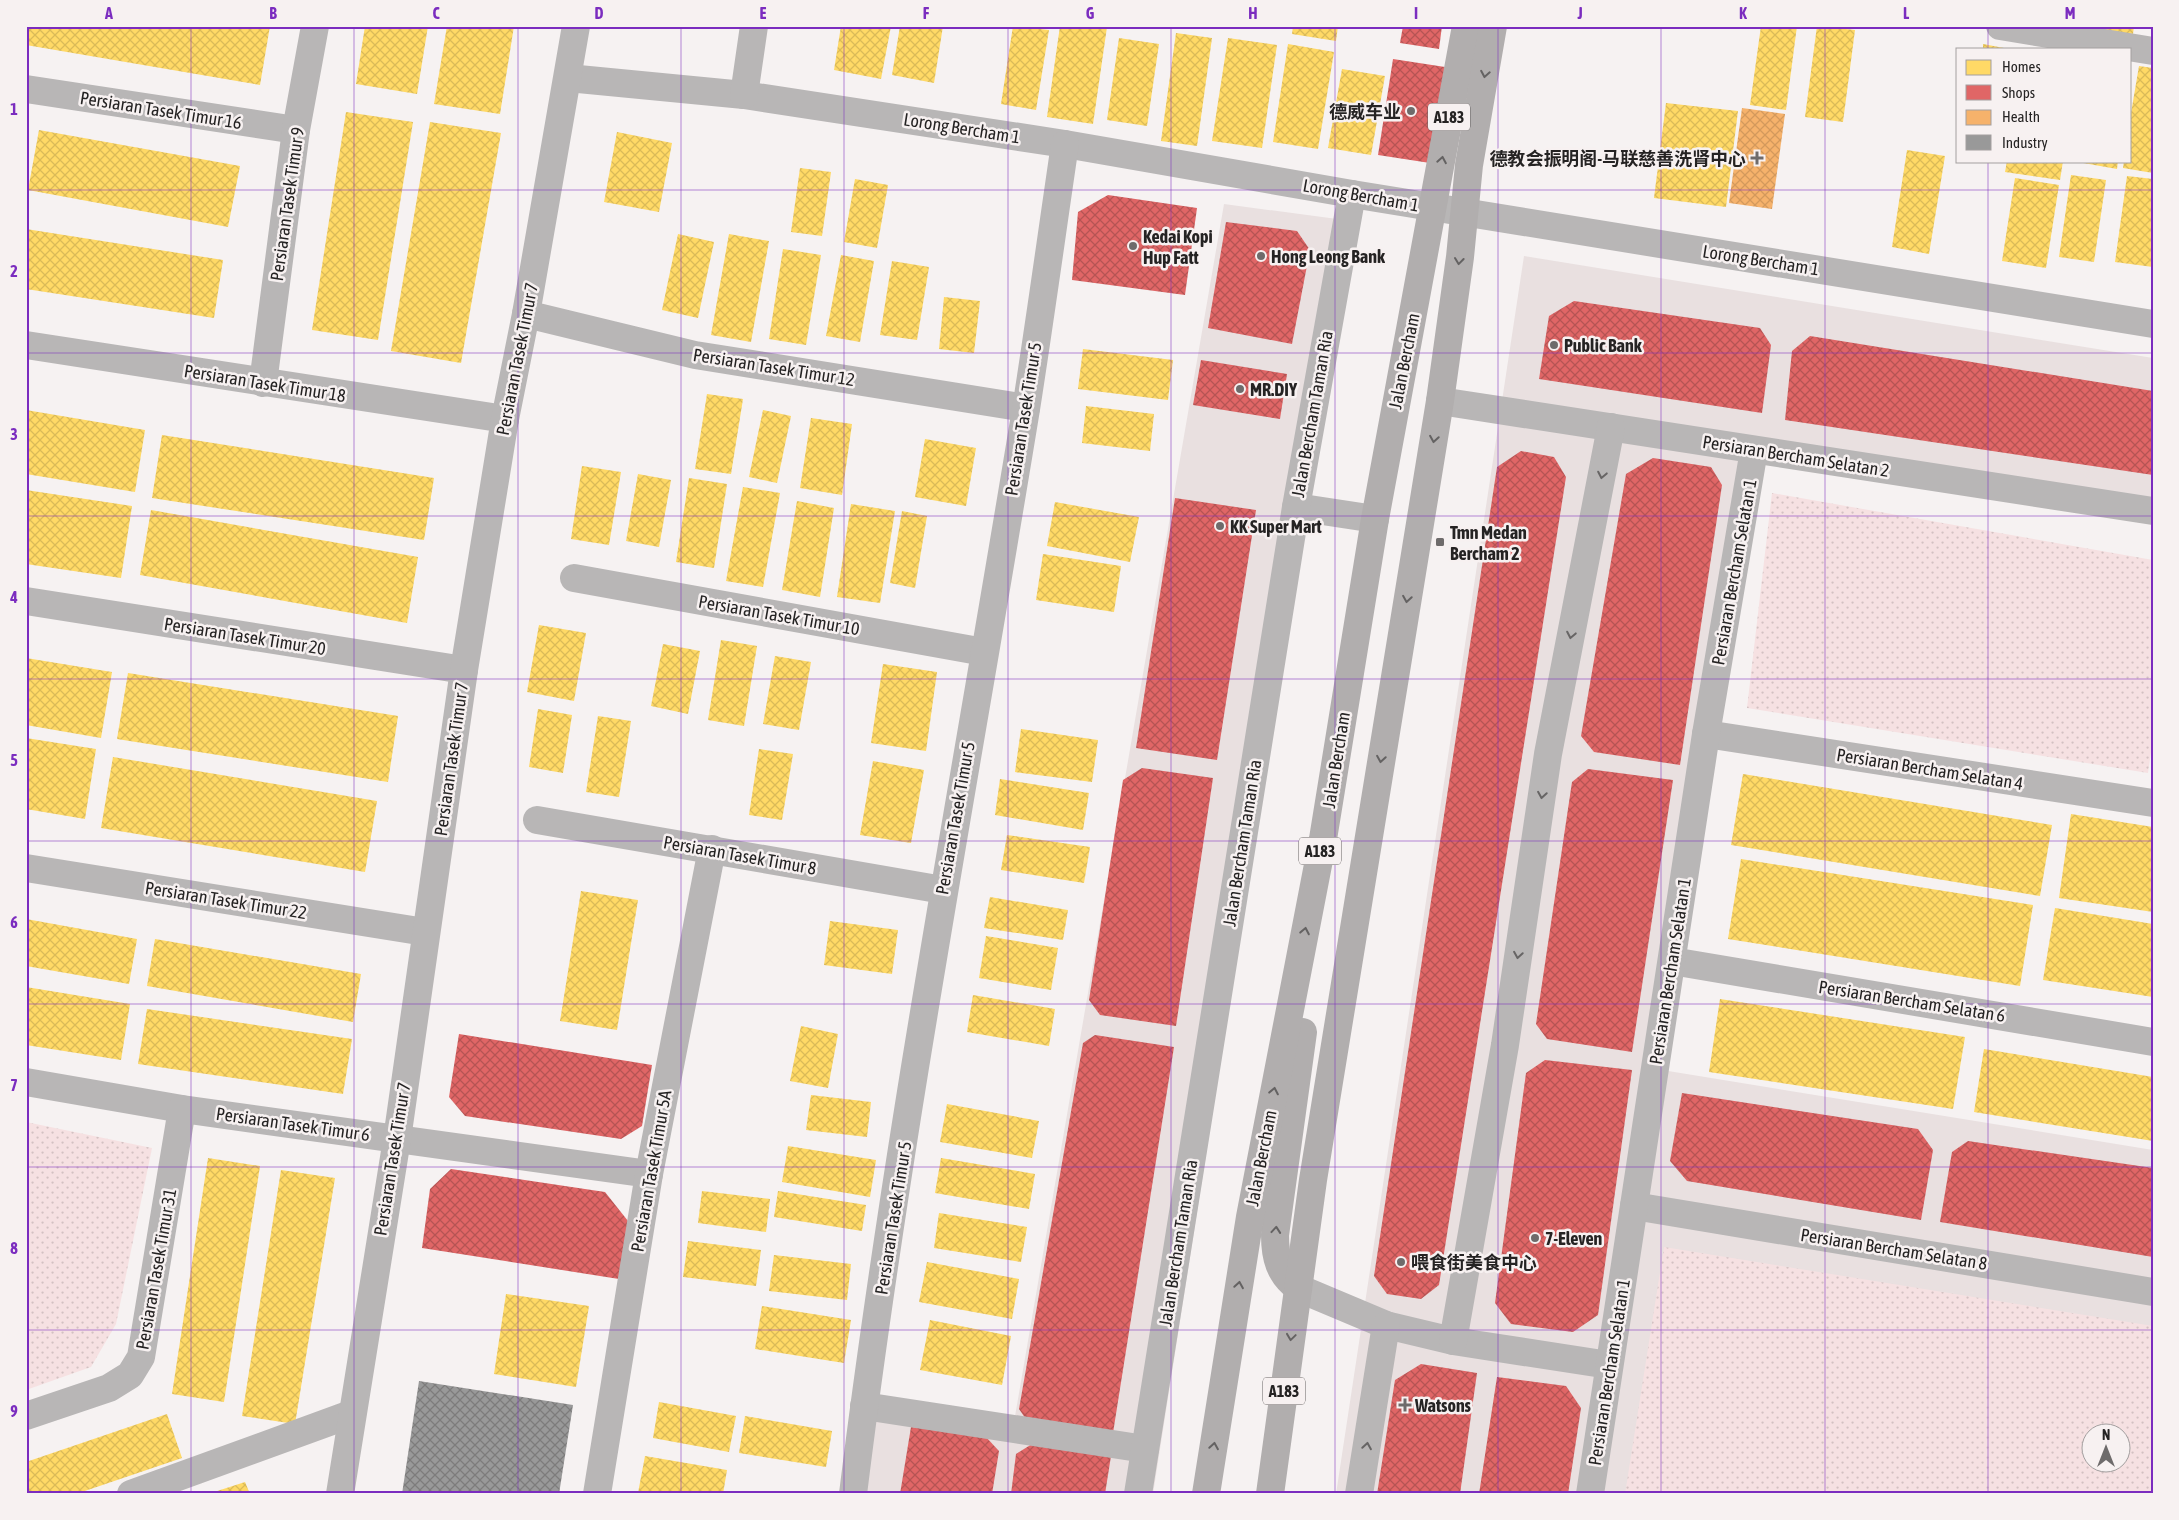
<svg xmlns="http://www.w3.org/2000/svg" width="2179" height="1520" font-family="'Asap Condensed','Noto Sans SC',sans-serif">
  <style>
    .built { fill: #e9e0e0; fill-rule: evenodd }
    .park { fill: url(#park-dots); fill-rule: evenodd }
    .homes { fill: url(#homes-cross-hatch) }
    .shops { fill: url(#shops-cross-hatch) }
    .health { fill: url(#health-cross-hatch) }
    .industry { fill: url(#industry-cross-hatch) }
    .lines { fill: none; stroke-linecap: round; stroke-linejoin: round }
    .minor { stroke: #b8b6b6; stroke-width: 28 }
    .major { stroke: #b1aeae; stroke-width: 28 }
    .oneway { stroke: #646262 }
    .oneway2 { stroke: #676565 }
    .grid { fill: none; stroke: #7b2cbf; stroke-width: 1; stroke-opacity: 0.55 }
    .poi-dot { fill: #6e6b6b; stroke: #f7f1f1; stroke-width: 2 }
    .labels { text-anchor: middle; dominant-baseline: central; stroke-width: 5; stroke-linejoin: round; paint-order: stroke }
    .shield { fill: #f7f1f1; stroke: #646161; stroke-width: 1 }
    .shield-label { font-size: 16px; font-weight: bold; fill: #252323 }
    .street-label { font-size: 18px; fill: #252323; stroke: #f7f1f1 }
    .poi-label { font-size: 18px; font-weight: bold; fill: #252323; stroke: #f7f1f1; text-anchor: start }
    .neatline { fill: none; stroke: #7b2cbf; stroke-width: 2 }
    .grid-label { font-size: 16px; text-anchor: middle; font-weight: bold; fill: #7b2cbf }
  </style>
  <defs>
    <pattern id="park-dots" width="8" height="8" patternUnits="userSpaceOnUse" patternTransform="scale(1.25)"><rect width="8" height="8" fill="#f6e1e2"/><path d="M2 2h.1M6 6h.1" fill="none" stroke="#d3c1c2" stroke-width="1.8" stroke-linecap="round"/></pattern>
    <pattern id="homes-cross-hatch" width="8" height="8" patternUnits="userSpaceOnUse" patternTransform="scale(1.25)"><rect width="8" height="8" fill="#ffd966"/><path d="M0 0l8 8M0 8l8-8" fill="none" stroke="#daba58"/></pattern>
    <pattern id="shops-cross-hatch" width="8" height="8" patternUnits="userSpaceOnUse" patternTransform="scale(1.25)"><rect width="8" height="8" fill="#e06666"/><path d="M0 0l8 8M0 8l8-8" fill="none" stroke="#b55454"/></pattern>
    <pattern id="health-cross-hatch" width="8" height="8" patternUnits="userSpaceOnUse" patternTransform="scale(1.25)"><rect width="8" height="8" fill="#f6b26b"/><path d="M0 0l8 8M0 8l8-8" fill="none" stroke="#d3995c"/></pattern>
    <pattern id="industry-cross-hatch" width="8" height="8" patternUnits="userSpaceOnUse" patternTransform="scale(1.25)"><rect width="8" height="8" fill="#999"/><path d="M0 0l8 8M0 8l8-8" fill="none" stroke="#7d7c7c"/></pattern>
  </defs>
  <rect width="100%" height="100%" fill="#f6f2f2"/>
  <g class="built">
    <polygon points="1224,204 1352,221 1153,1494 858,1494 873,1403 1014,1422"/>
    <path d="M1524,256L2153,358V515L1758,453L1656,1069L2153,1150V1494H1336ZM2092,1432H2122V1462H2092Z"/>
  </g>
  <g class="park">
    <polygon points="1772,493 2153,560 2153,738 2148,773 1747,708"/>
    <polygon points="26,1122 152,1148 116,1324 91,1367 26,1390"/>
    <path d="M1664,1247L2153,1326V1494H1625ZM2092,1432H2122V1462H2092Z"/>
  </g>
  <g class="homes">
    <polygon points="26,26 270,26 260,85 26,45"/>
    <polygon points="365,26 428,26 417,94 356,84"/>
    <polygon points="447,26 514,26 500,114 434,104"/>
    <polygon points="841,26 891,26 881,79 834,70"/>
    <polygon points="900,26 943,26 934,83 892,75"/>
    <polygon points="1013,26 1049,30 1036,110 1001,104"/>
    <polygon points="1060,26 1107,27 1093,124 1047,117"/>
    <polygon points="1293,26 1338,26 1336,41 1292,34"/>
    <polygon points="1761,26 1797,26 1786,110 1750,105"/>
    <polygon points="1817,26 1855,30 1843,122 1805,117"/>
    <polygon points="2090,26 2134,26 2133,34 2089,29"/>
    <polygon points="1176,33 1212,38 1197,146 1161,141"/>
    <polygon points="1119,38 1159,44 1147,126 1107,120"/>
    <polygon points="1228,38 1277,45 1262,148 1212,141"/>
    <polygon points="1288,44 1334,52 1318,149 1273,142"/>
    <polygon points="1983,44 2004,48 2004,49 1983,49"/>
    <polygon points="2139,66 2153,68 2153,173 2123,168 2124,161 2130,161 2130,119"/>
    <polygon points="1342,69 1385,76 1371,155 1328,148"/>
    <polygon points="1666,103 1738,111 1726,207 1654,198"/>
    <polygon points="346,112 413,122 378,340 312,330"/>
    <polygon points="430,122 501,133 461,363 391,351"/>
    <polygon points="39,130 240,166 228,227 28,190"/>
    <polygon points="617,132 672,143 659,212 604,202"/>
    <polygon points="1907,150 1945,156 1929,254 1892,247"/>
    <polygon points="2007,161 2063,161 2060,180 2005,172"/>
    <polygon points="2072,161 2118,161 2117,169"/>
    <polygon points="800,168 831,172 822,236 791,232"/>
    <polygon points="2071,175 2106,180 2094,262 2059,257"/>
    <polygon points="2127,176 2153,179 2153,267 2115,262"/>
    <polygon points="2015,178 2059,185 2046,268 2002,261"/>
    <polygon points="855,179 888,185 877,248 844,242"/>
    <polygon points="26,229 223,260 214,318 26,289"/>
    <polygon points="678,234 714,242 698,318 662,310"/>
    <polygon points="729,234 769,241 751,342 711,335"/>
    <polygon points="783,249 821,255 806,345 769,339"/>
    <polygon points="841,255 874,261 860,342 826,336"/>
    <polygon points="892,261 929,267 917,340 880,335"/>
    <polygon points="944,297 980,301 974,353 939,349"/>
    <polygon points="1083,349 1173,360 1168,400 1078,389"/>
    <polygon points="707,394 743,399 731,474 695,469"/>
    <polygon points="1086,406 1154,414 1150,451 1082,443"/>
    <polygon points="26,410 145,430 135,492 26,474"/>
    <polygon points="763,410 791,416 777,483 749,477"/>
    <polygon points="811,418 852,424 842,495 800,488"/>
    <polygon points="162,435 434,478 424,540 152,498"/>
    <polygon points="925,439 976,448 966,506 915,497"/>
    <polygon points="582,466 621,472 609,545 571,539"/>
    <polygon points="638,474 671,480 659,547 626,541"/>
    <polygon points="689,478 727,484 714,568 676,562"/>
    <polygon points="743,487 780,493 763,587 726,581"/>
    <polygon points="26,490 132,506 121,578 26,564"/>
    <polygon points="797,501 834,508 820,597 782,590"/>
    <polygon points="1055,502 1139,517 1130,562 1047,546"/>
    <polygon points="851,504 895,511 880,603 837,597"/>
    <polygon points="151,510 418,557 407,623 140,575"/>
    <polygon points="902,511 927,516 915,588 890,583"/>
    <polygon points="1043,554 1121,566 1114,612 1036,600"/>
    <polygon points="539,625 586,633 574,701 527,692"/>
    <polygon points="721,640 757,646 744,726 708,720"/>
    <polygon points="663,644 700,651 688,714 651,706"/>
    <polygon points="775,656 811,662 799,730 763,724"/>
    <polygon points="26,658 112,672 101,738 26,725"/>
    <polygon points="883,664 937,672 926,751 871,743"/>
    <polygon points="128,673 398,716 388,782 117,739"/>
    <polygon points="538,709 572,715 563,773 529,767"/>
    <polygon points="598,716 631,721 619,797 586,792"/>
    <polygon points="1021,729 1098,740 1092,782 1015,772"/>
    <polygon points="26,738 96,749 85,819 26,809"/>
    <polygon points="759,749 793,754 782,820 749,815"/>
    <polygon points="113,757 377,801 365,872 101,828"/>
    <polygon points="873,761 924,770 911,843 860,835"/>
    <polygon points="1743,774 2052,825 2040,896 1731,845"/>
    <polygon points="1000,779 1089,793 1083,830 995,815"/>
    <polygon points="2071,814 2153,827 2153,912 2059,898"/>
    <polygon points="1007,835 1090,847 1084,883 1001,870"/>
    <polygon points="1741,859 2033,905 2020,986 1728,939"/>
    <polygon points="581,891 638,900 617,1030 560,1021"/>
    <polygon points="990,897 1068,910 1063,940 984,928"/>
    <polygon points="2055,908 2153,924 2153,997 2043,980"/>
    <polygon points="26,919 137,939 129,984 26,966"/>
    <polygon points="830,921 898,930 892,974 824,965"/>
    <polygon points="986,936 1058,948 1051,990 979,978"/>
    <polygon points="155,939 361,974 353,1022 147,986"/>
    <polygon points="26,987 130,1004 121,1060 26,1045"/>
    <polygon points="973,995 1055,1009 1049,1046 967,1032"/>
    <polygon points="1720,999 1965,1037 1953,1109 1709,1072"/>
    <polygon points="147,1009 352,1039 343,1094 138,1064"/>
    <polygon points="801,1026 838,1034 828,1088 790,1081"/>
    <polygon points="1984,1049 2153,1077 2153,1141 1974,1112"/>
    <polygon points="811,1095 871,1102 867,1137 806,1130"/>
    <polygon points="947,1104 1039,1121 1032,1158 940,1142"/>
    <polygon points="788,1146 876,1160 870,1197 782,1182"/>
    <polygon points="208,1158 260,1166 224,1402 172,1394"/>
    <polygon points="941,1158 1035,1174 1029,1209 935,1193"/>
    <polygon points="281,1170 335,1178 295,1424 242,1416"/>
    <polygon points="702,1191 770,1199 766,1232 698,1223"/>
    <polygon points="778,1191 866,1205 862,1231 774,1217"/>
    <polygon points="939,1213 1027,1227 1021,1262 934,1248"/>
    <polygon points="688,1241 761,1250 756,1286 683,1277"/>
    <polygon points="774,1255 851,1264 847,1300 769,1291"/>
    <polygon points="927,1262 1019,1279 1012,1319 919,1302"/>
    <polygon points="506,1294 589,1306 576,1387 494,1374"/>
    <polygon points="762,1306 851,1320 844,1363 755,1349"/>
    <polygon points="930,1320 1011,1336 1002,1385 920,1370"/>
    <polygon points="659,1402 736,1416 729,1452 653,1438"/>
    <polygon points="167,1414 182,1458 76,1494 26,1494 26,1462"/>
    <polygon points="745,1416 832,1431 826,1467 739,1453"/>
    <polygon points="645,1456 727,1470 723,1494 638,1493"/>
    <polygon points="245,1482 250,1494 211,1494 211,1493"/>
  </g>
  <g class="shops">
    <polygon points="1403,26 1442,26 1439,49 1400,43"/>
    <polygon points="1393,59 1445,67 1430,163 1378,155"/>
    <polygon points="1108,195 1197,208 1185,295 1072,280 1078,212"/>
    <polygon points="1226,222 1297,231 1310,250 1292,344 1208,328"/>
    <polygon points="1574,301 1760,328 1771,345 1762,413 1539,379 1549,316"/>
    <polygon points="1810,336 2153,391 2153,475 1785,420 1792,351"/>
    <polygon points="1201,360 1287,374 1280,419 1193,405"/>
    <polygon points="1521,451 1554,457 1566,477 1439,1285 1421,1299 1387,1294 1374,1276 1497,467"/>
    <polygon points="1653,458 1711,467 1722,485 1680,765 1594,752 1581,736 1626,474"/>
    <polygon points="1175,498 1256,510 1217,760 1136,748"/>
    <polygon points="1142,768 1213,778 1176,1026 1100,1015 1089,1000 1123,780"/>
    <polygon points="1588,769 1673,780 1632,1052 1547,1039 1536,1024 1572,782"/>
    <polygon points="459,1034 652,1065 642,1126 621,1139 465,1116 449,1097"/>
    <polygon points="1095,1035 1174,1047 1113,1433 1028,1422 1019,1409 1083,1043"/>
    <polygon points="1545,1060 1632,1070 1598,1315 1573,1332 1511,1324 1495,1303 1526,1073"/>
    <polygon points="1682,1093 1918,1129 1933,1150 1921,1220 1687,1181 1670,1161"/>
    <polygon points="1968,1141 2153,1168 2153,1257 1940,1222 1952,1152"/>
    <polygon points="451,1169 605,1192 628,1221 619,1279 422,1248 430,1189"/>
    <polygon points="1421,1364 1477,1373 1460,1494 1377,1494 1395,1380"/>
    <polygon points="1497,1377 1566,1386 1581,1408 1568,1494 1479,1494"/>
    <polygon points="911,1427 985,1436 999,1451 992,1494 900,1494"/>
    <polygon points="1032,1444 1111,1456 1105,1494 1011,1494 1016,1454"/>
  </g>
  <polygon class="health" points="1742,108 1785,114 1772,209 1729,203"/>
  <polygon class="industry" points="419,1381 573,1405 559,1494 402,1494"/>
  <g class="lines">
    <g class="minor">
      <polyline points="2000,26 2153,51"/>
      <polyline points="568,78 744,95 1065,144 1352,194 2153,324"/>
      <polyline points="26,89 296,130"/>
      <polyline points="744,95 754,26"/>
      <polyline points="526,314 695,355 1026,408"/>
      <polyline points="26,345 505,419"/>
      <polyline points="263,383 296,130 315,26"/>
      <polyline points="1440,401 2153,511"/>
      <polyline points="1296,507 1375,519"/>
      <polyline points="574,578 984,652"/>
      <polyline points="26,601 464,670"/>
      <polyline points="1706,734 2153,803"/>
      <polyline points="537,820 943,890"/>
      <polyline points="26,868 425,932"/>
      <polyline points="1672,961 2153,1042"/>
      <polyline points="26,1082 182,1109 649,1174"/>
      <polyline points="1634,1206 2153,1292"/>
      <polyline points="1298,1288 1386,1325 1453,1341 1609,1365"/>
      <polyline points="1453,1341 1505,1045 1548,754 1611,427"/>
      <polyline points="864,1406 1145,1449"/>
      <polyline points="26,1416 109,1388 130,1375 141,1357 182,1109"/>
      <polyline points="131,1494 351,1414"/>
      <polyline points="340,1494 397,1139 464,670 505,419 526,314 576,26"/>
      <polyline points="597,1494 649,1174 712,849"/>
      <path d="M853,1494C898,1130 967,770 1026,409C1040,320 1052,232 1065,144"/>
      <polyline points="1138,1494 1296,507 1352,194"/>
      <polyline points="1359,1494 1386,1325"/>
      <polyline points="1590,1494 1706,734 1754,450"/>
    </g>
    <g class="major">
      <path d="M1298,1288C1279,1274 1275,1257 1275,1235L1303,1032"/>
      <polyline points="1206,1494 1250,1217 1323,839 1375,519 1466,26"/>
      <polyline points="1270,1494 1313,1180 1440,401 1460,257 1469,165 1493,26"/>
    </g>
  </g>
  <defs><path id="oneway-chevron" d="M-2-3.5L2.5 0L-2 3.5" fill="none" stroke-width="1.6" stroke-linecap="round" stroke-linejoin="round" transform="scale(1.25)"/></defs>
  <g class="oneway">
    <use href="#oneway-chevron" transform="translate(1485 74) rotate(100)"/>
    <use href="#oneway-chevron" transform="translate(1442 160) rotate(-80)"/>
    <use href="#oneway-chevron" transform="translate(1459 261) rotate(97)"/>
    <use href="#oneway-chevron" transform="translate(1434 439) rotate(99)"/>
    <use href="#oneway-chevron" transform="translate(1407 599) rotate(99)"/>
    <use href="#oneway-chevron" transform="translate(1381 759) rotate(99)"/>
    <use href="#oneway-chevron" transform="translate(1305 931) rotate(-79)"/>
    <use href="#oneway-chevron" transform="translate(1274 1091) rotate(-79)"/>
    <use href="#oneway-chevron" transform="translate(1276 1230) rotate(-85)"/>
    <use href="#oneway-chevron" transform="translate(1239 1285) rotate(-81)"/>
    <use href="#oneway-chevron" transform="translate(1291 1337) rotate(98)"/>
    <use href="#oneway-chevron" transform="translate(1214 1446) rotate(-81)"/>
  </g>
  <g class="oneway2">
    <use href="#oneway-chevron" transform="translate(1602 475) rotate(101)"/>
    <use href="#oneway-chevron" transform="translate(1571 635) rotate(101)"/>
    <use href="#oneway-chevron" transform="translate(1542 795) rotate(99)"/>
    <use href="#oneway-chevron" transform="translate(1518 955) rotate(99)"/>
    <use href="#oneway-chevron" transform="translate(1367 1446) rotate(-81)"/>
  </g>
  <path class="grid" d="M191,26V1494M354,26V1494M518,26V1494M681,26V1494M844,26V1494M1008,26V1494M1171,26V1494M1335,26V1494M1498,26V1494M1661,26V1494M1825,26V1494M1988,26V49M1988,161V1494M26,190H2153M26,353H2153M26,516H2153M26,679H2153M26,841H2153M26,1004H2153M26,1167H2153M26,1330H2153"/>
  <g class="poi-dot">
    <circle cx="1411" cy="111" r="5"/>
    <path d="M1754.5 150.5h5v5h5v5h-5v5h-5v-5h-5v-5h5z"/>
    <circle cx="1133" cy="246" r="5"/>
    <circle cx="1261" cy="256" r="5"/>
    <circle cx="1554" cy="345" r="5"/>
    <circle cx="1240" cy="389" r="5"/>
    <circle cx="1220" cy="526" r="5"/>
    <rect x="1435" y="537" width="10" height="10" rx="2.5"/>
    <circle cx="1535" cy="1238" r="5"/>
    <circle cx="1401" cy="1262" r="5"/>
    <path d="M1402.5 1397.5h5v5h5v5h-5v5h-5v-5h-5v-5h5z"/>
  </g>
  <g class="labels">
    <g class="shield">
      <rect x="1428" y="103.5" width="42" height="27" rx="4"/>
      <rect x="1299" y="837.5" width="42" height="27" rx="4"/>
      <rect x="1263" y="1377.5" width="42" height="27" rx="4"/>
    </g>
    <g class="shield-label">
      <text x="1449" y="117">A183</text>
      <text x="1320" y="851">A183</text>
      <text x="1284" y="1391">A183</text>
    </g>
    <g class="street-label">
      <text transform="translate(161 110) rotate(9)">Persiaran Tasek Timur 16</text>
      <text transform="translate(962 128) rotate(9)">Lorong Bercham 1</text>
      <text transform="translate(1361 195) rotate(10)">Lorong Bercham 1</text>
      <text transform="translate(287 204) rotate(-82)">Persiaran Tasek Timur 9</text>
      <text transform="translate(1761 260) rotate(9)">Lorong Bercham 1</text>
      <text transform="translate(517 359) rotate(-79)">Persiaran Tasek Timur 7</text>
      <text transform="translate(1404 361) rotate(-79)">Jalan Bercham</text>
      <text transform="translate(774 367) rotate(9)">Persiaran Tasek Timur 12</text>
      <text transform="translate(265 383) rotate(9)">Persiaran Tasek Timur 18</text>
      <text transform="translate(1312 414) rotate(-80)">Jalan Bercham Taman Ria</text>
      <text transform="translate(1023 419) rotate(-81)">Persiaran Tasek Timur 5</text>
      <text transform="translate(1796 456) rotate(9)">Persiaran Bercham Selatan 2</text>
      <text transform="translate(1734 572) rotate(-80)">Persiaran Bercham Selatan 1</text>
      <text transform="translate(779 615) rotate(10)">Persiaran Tasek Timur 10</text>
      <text transform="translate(245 636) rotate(9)">Persiaran Tasek Timur 20</text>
      <text transform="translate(451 759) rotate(-82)">Persiaran Tasek Timur 7</text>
      <text transform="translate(1336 760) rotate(-81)">Jalan Bercham</text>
      <text transform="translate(1930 769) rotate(9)">Persiaran Bercham Selatan 4</text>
      <text transform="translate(955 818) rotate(-80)">Persiaran Tasek Timur 5</text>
      <text transform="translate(1242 843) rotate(-81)">Jalan Bercham Taman Ria</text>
      <text transform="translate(740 855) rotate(10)">Persiaran Tasek Timur 8</text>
      <text transform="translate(226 900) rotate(9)">Persiaran Tasek Timur 22</text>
      <text transform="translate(1670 971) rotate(-81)">Persiaran Bercham Selatan 1</text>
      <text transform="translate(1912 1001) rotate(9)">Persiaran Bercham Selatan 6</text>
      <text transform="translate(293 1124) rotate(8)">Persiaran Tasek Timur 6</text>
      <text transform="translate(1261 1158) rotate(-79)">Jalan Bercham</text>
      <text transform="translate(392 1159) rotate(-81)">Persiaran Tasek Timur 7</text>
      <text transform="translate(651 1171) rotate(-80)">Persiaran Tasek Timur 5A</text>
      <text transform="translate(893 1218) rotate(-81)">Persiaran Tasek Timur 5</text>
      <text transform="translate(1178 1243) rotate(-81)">Jalan Bercham Taman Ria</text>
      <text transform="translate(1894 1249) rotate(9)">Persiaran Bercham Selatan 8</text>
      <text transform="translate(156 1269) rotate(-80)">Persiaran Tasek Timur 31</text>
      <text transform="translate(1609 1372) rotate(-81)">Persiaran Bercham Selatan 1</text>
    </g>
    <g class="poi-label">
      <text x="1401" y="111" text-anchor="end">德威车业</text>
      <text x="1746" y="158" text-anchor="end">德教会振明阁-马联慈善洗肾中心</text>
      <text x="1143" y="236">Kedai Kopi<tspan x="1143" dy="21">Hup Fatt</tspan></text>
      <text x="1271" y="256">Hong Leong Bank</text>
      <text x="1564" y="345">Public Bank</text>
      <text x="1250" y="389">MR.DIY</text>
      <text x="1230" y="526">KK Super Mart</text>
      <text x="1450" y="532">Tmn Medan<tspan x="1450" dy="21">Bercham 2</tspan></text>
      <text x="1545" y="1238">7-Eleven</text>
      <text x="1411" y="1262">喂食街美食中心</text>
      <text x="1415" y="1405">Watsons</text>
    </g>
  </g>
  <rect width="2179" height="1520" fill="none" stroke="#f7f1f1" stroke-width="55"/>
  <rect x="1956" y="48" width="175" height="115" fill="#f7f1f1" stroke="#a39f9f"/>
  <rect x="1966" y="60" width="25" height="15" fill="#ffd966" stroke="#a39f9f"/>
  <text x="2002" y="72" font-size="15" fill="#252323">Homes</text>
  <rect x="1966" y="85" width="25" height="15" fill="#e06666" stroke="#a39f9f"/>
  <text x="2002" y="98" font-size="15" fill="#252323">Shops</text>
  <rect x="1966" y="110" width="25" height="15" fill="#f6b26b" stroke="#a39f9f"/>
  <text x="2002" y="122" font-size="15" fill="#252323">Health</text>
  <rect x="1966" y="135" width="25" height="15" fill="#999999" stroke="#a39f9f"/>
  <text x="2002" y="148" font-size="15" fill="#252323">Industry</text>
  <g transform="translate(2106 1448)"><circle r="24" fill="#f7f1f1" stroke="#a39f9f"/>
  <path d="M0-4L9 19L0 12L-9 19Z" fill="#6e6b6b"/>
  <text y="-8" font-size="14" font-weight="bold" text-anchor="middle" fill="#252323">N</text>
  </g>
  <rect x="28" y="28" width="2124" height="1464" class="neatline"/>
  <g class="grid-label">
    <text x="109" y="19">A</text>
    <text x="273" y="19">B</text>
    <text x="436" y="19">C</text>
    <text x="599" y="19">D</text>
    <text x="763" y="19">E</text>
    <text x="926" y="19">F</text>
    <text x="1090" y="19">G</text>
    <text x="1253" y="19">H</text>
    <text x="1416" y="19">I</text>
    <text x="1580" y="19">J</text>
    <text x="1743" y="19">K</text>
    <text x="1906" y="19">L</text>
    <text x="2070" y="19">M</text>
    <text x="14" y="115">1</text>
    <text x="14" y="277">2</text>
    <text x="14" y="440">3</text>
    <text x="14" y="603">4</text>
    <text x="14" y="766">5</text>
    <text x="14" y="928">6</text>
    <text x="14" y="1091">7</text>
    <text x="14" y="1254">8</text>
    <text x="14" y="1417">9</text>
  </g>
</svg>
